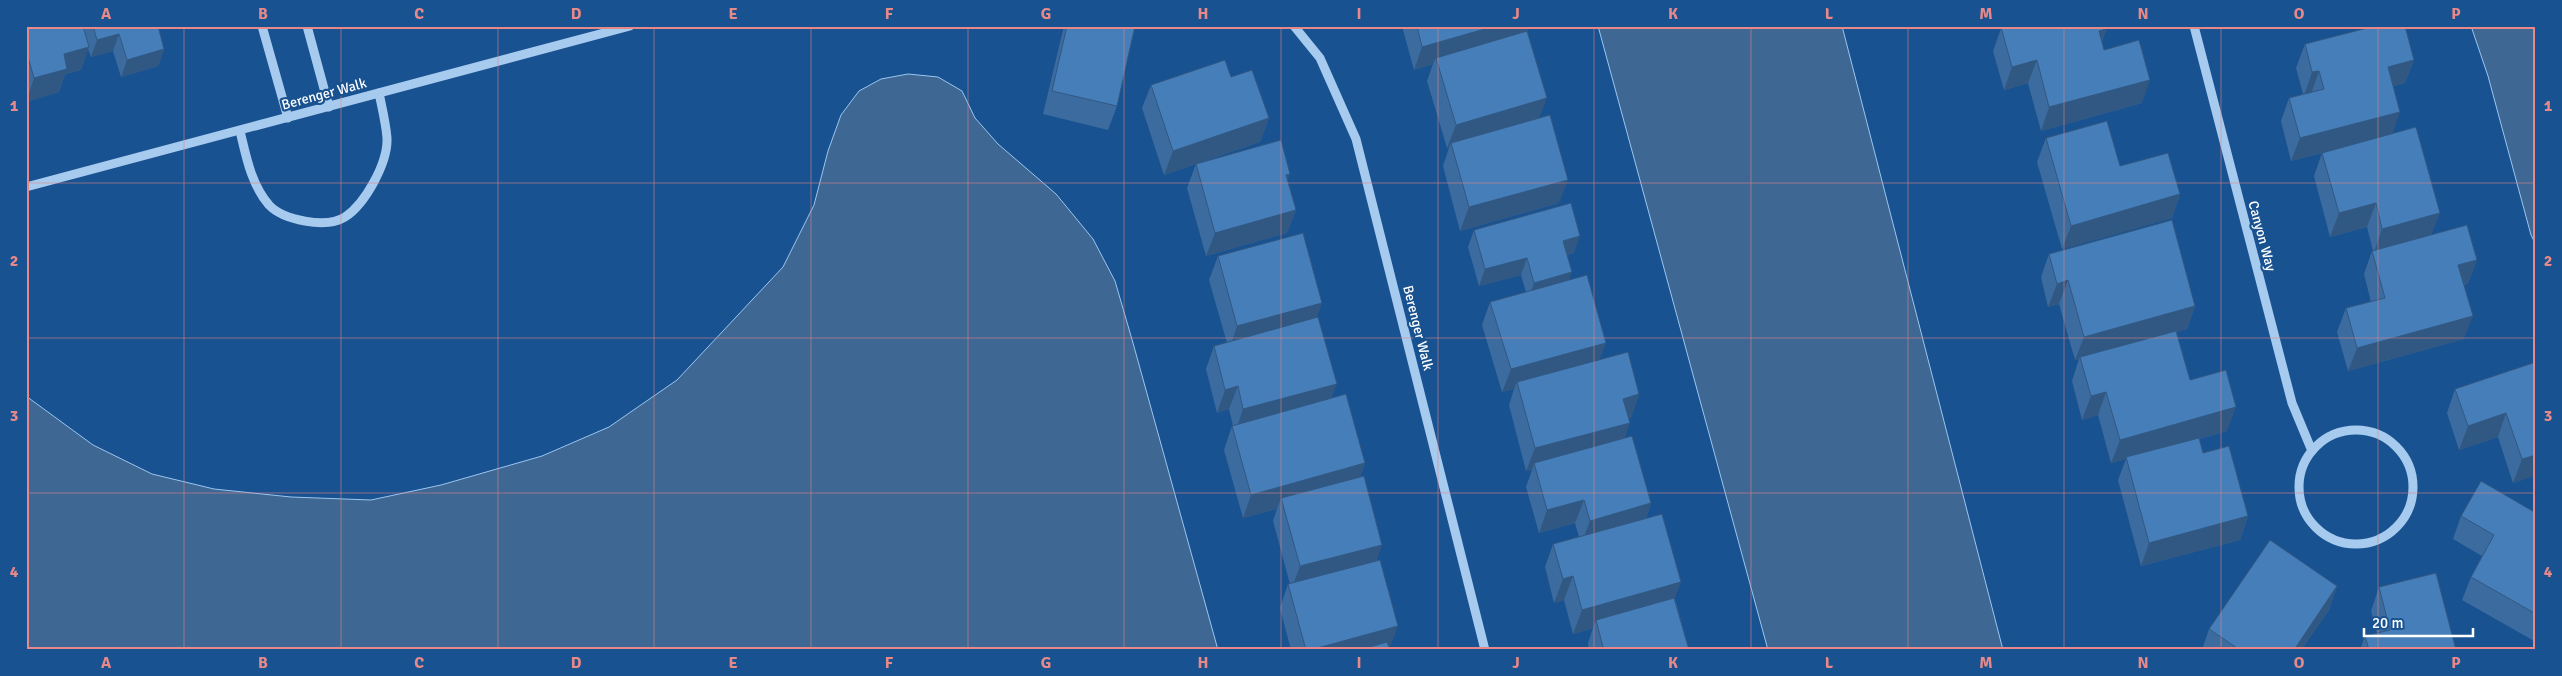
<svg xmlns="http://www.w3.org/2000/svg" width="2562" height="676" font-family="Signika,sans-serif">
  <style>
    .water { fill: #3e6793; stroke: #9ac6f1 }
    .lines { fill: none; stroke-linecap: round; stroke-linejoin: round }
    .minor { stroke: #a7caef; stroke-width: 9 }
    .wall { fill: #3c6c9f }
    .shaded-wall { fill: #315882 }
    .building { fill: #467eb9; stroke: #315882 }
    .grid { fill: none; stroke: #e88989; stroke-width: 1; stroke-opacity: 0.55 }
    .labels { text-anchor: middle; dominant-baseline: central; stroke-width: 4.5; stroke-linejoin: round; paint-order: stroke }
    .street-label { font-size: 14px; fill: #fff; stroke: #195290 }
    .neatline { fill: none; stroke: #e88989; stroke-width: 2 }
    .grid-label { font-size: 16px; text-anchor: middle; font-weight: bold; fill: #e88989 }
  </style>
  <rect width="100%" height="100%" fill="#195290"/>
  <g class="water">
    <polygon points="1598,26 1842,26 2003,650 1768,650"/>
    <polygon points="2471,26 2536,26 2536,245 2531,235 2488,76"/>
    <polygon points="908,74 938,77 962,91 975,118 998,144 1056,194 1093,239 1115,281 1133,343 1218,650 26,650 26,396 93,445 152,474 214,489 291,497 371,500 441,485 542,456 609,427 677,380 783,267 814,205 828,151 841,115 859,91 881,79"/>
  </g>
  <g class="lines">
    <g class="minor">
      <polyline points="262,26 288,118"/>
      <polyline points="307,26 329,107"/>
      <polyline points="1294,26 1320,58 1356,139 1485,650"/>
      <polyline points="2194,26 2292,403 2312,451"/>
      <path d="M240,131C246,156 251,184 269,205C283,220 326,229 345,217C365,204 388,163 387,138C386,124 382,108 379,93"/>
      <polyline points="26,187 630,26"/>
      <circle cx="2356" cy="487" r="57"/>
    </g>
  </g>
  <g class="wall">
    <polygon points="26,26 158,26 164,49 158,66 121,77 113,51 91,57 88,49 81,70 65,74 59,92 26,102"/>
    <polygon points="1064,26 1135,26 1117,106 1108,130 1043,114"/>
    <polygon points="1402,26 1528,26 1527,31 1539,118 1559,203 1460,231 1443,166 1449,148 1447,148 1427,81 1433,64 1414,70"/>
    <polygon points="2002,26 2105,26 2106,29 2102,42 2104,50 2142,103 2041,131 2028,83 2004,90 1993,51"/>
    <polygon points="2305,44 2414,60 2405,83 2394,86 2392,133 2432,235 2477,260 2468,283 2464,285 2464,339 2348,371 2337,332 2346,308 2371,302 2364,274 2372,251 2373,251 2367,227 2330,237 2314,176 2322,153 2291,161 2281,121 2289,98 2303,94 2296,68"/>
    <polygon points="1231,77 1269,118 1260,142 1164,175 1142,108 1151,85"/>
    <polygon points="2046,138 2120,166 2180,194 2172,218 2062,249 2037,162"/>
    <polygon points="1196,164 1288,182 1296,210 1287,233 1206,256 1187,188"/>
    <polygon points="1474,230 1574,253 1567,255 1569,280 1599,360 1639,394 1631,418 1629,418 1624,438 1651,503 1646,518 1675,599 1689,650 1589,650 1588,643 1593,628 1573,634 1564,600 1554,603 1545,567 1553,544 1579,537 1575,523 1539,533 1526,487 1532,470 1526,471 1509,405 1514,389 1502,392 1482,325 1490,302 1526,292 1521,275 1479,286 1468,247"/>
    <polygon points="2049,254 2195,306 2187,329 2176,332 2190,380 2227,431 2199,439 2203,453 2248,516 2240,540 2141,566 2118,480 2126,459 2111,463 2098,415 2082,420 2072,381 2079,359 2075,360 2059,304 2048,307 2041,277"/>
    <polygon points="1218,256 1317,318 1332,398 1365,463 1360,477 1377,560 1389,650 1291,650 1280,608 1288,584 1290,584 1273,521 1277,509 1243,518 1224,450 1232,426 1233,426 1229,409 1217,413 1206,369 1214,346 1227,343 1209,280"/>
    <polygon points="2536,362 2536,475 2513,483 2498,437 2459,450 2447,413 2455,389"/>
    <polygon points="2536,513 2536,642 2462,600 2471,577 2482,556 2453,539 2461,516"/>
    <polygon points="2337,586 2329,610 2301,650 2202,650 2209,629"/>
    <polygon points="2379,587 2456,650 2360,650 2365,636 2377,633 2371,611"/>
  </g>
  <g class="shaded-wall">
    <polygon points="1495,26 1528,26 1524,39 1436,58 1433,64 1414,70 1422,47"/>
    <polygon points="2106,29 2098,53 2099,31"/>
    <polygon points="119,34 113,51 91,57 97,40"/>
    <polygon points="89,47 81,70 65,74 59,92 26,102 34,78 64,54"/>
    <polygon points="164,49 158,66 121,77 127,60"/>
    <polygon points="2037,60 2028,83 2004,90 2012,67"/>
    <polygon points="2414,60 2405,83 2380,90 2388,67"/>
    <polygon points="2319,71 2311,94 2304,96 2312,72"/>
    <polygon points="2150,80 2142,103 2041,131 2049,107"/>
    <polygon points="1547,98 1538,121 1451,143 1449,148 1447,148 1456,125"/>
    <polygon points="2400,112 2392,135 2291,161 2300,138"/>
    <polygon points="1269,118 1260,142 1164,175 1173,151"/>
    <polygon points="1290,174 1282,197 1286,175"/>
    <polygon points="1568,180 1559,203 1460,231 1469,207"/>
    <polygon points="2180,194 2172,218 2062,249 2071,226"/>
    <polygon points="2376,203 2367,227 2330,237 2339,213"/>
    <polygon points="1296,210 1287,233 1206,256 1215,233"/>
    <polygon points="2440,213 2431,236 2374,252 2382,229"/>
    <polygon points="1580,236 1574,253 1557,258 1563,241"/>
    <polygon points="1527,258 1521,275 1479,286 1485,269"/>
    <polygon points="2477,260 2468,283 2450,288 2458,265"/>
    <polygon points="1572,272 1566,289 1528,300 1534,283"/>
    <polygon points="2068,280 2059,304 2048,307 2057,284"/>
    <polygon points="1322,303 1314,326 1229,350 1237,326"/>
    <polygon points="2195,306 2187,329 2080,359 2080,357 2079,359 2075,360 2084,337"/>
    <polygon points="2473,316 2464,339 2348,371 2357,348"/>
    <polygon points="1606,343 1597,366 1517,382 1514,389 1502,392 1511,369"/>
    <polygon points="1337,384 1328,407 1235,433 1243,409"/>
    <polygon points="1238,386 1229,409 1217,413 1225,390"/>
    <polygon points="2106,392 2098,415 2082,420 2091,396"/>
    <polygon points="1639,394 1631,418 1615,422 1623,399"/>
    <polygon points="2236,407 2227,431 2127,459 2126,457 2126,459 2111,463 2120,440"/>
    <polygon points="2506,413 2498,437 2459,450 2468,426"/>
    <polygon points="1630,423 1622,446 1534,463 1532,470 1526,471 1535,448"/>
    <polygon points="2536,455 2536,475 2513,483 2522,459"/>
    <polygon points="1365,463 1357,487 1281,498 1277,509 1243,518 1251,495"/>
    <polygon points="1584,500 1575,523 1539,533 1547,510"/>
    <polygon points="1651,503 1643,527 1581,544 1590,521"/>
    <polygon points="2248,516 2240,540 2141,566 2149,543"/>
    <polygon points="1382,545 1374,568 1291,590 1300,566"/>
    <polygon points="1573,576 1564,600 1554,603 1563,579"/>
    <polygon points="1681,582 1672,606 1596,620 1593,628 1573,634 1582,610"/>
    <polygon points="2337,586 2329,610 2301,650 2294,650"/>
    <polygon points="1398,626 1389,650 1310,650"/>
  </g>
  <g class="building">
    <polygon points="26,26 83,26 89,47 64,54 67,69 34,78 26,50"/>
    <polygon points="93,26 158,26 164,49 127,60 119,34 97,40"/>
    <polygon points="1067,26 1135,26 1117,106 1052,91"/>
    <polygon points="1417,26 1495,26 1422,47"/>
    <polygon points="2006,26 2105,26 2106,29 2099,31 2104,50 2139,40 2150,80 2049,107 2037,60 2012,67 2001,27"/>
    <polygon points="2375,26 2405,26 2414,60 2388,67 2400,112 2300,138 2289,98 2324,89 2319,71 2312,72 2305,44"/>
    <polygon points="1527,31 1547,98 1456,125 1436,58"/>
    <polygon points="1225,60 1231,77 1252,70 1269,118 1173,151 1151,85"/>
    <polygon points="1550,115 1568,180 1469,207 1451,143"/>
    <polygon points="2107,121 2120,166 2168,153 2180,194 2071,226 2046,138"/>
    <polygon points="2416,127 2440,213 2382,229 2376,203 2339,213 2322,153"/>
    <polygon points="1281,140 1290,174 1286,175 1296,210 1215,233 1196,164"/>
    <polygon points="1571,203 1580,236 1563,241 1572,272 1534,283 1527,258 1485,269 1474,230"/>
    <polygon points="2172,220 2195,306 2084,337 2068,280 2057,284 2049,254"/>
    <polygon points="2467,225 2477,260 2458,265 2473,316 2357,348 2346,308 2385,298 2372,251"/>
    <polygon points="1303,233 1322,303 1237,326 1218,256"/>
    <polygon points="1587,275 1606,343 1511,369 1490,302"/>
    <polygon points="1318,317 1337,384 1243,409 1238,386 1225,390 1214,346"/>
    <polygon points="2176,331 2190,380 2226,370 2236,407 2120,440 2106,392 2091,396 2080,357"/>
    <polygon points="1628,352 1639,394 1623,399 1630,423 1535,448 1517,382"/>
    <polygon points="2536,362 2536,455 2522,459 2506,413 2468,426 2455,389"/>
    <polygon points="1346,394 1365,463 1251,495 1232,426"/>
    <polygon points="1632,436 1651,503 1590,521 1584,500 1547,510 1534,463"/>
    <polygon points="2199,438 2203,453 2229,446 2248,516 2149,543 2126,457"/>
    <polygon points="1364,476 1382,545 1300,566 1281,498"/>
    <polygon points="2481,481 2536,513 2536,614 2471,577 2494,535 2461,516"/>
    <polygon points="1662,514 1681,582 1582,610 1573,576 1563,579 1553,544"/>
    <polygon points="2270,540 2337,586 2294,650 2240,650 2209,629"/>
    <polygon points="1380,560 1398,626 1310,650 1306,650 1288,584"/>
    <polygon points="2436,573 2456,650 2369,650 2365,636 2390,630 2379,587"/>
    <polygon points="1674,598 1689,650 1593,650 1603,647 1596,620"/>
    <polygon points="1387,642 1390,650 1360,650"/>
  </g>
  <path class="grid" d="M184,26V650M341,26V650M498,26V650M654,26V650M811,26V650M968,26V650M1124,26V650M1281,26V650M1438,26V650M1594,26V650M1751,26V650M1908,26V650M2064,26V650M2221,26V650M2378,26V650M26,183H2536M26,338H2536M26,493H2536"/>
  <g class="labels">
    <g class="street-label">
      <text transform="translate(324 94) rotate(-15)">Berenger Walk</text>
      <text transform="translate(2262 236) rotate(75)">Canyon Way</text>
      <text transform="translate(1418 328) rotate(76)">Berenger Walk</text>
    </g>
  </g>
  <rect width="2562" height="676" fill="none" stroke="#195290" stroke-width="55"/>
  <path d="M2364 628v8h109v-8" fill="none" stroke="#ffffff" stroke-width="2.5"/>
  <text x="2372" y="628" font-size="15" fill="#ffffff" stroke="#195290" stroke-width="4" paint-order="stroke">20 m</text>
  <rect x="28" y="28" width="2506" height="620" class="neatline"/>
  <g class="grid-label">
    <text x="106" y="19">A</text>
    <text x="263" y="19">B</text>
    <text x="419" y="19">C</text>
    <text x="576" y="19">D</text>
    <text x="733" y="19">E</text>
    <text x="889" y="19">F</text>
    <text x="1046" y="19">G</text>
    <text x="1203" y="19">H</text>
    <text x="1359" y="19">I</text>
    <text x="1516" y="19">J</text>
    <text x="1673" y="19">K</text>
    <text x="1829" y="19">L</text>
    <text x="1986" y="19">M</text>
    <text x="2143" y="19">N</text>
    <text x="2299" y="19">O</text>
    <text x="2456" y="19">P</text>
    <text x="14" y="111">1</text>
    <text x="2548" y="111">1</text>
    <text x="14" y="266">2</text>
    <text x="2548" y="266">2</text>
    <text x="14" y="421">3</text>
    <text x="2548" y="421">3</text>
    <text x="14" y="577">4</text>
    <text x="2548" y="577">4</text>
    <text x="106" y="668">A</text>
    <text x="263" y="668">B</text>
    <text x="419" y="668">C</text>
    <text x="576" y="668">D</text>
    <text x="733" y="668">E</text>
    <text x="889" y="668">F</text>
    <text x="1046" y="668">G</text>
    <text x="1203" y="668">H</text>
    <text x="1359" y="668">I</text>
    <text x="1516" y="668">J</text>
    <text x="1673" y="668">K</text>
    <text x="1829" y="668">L</text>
    <text x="1986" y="668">M</text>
    <text x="2143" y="668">N</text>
    <text x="2299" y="668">O</text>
    <text x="2456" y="668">P</text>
  </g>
</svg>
